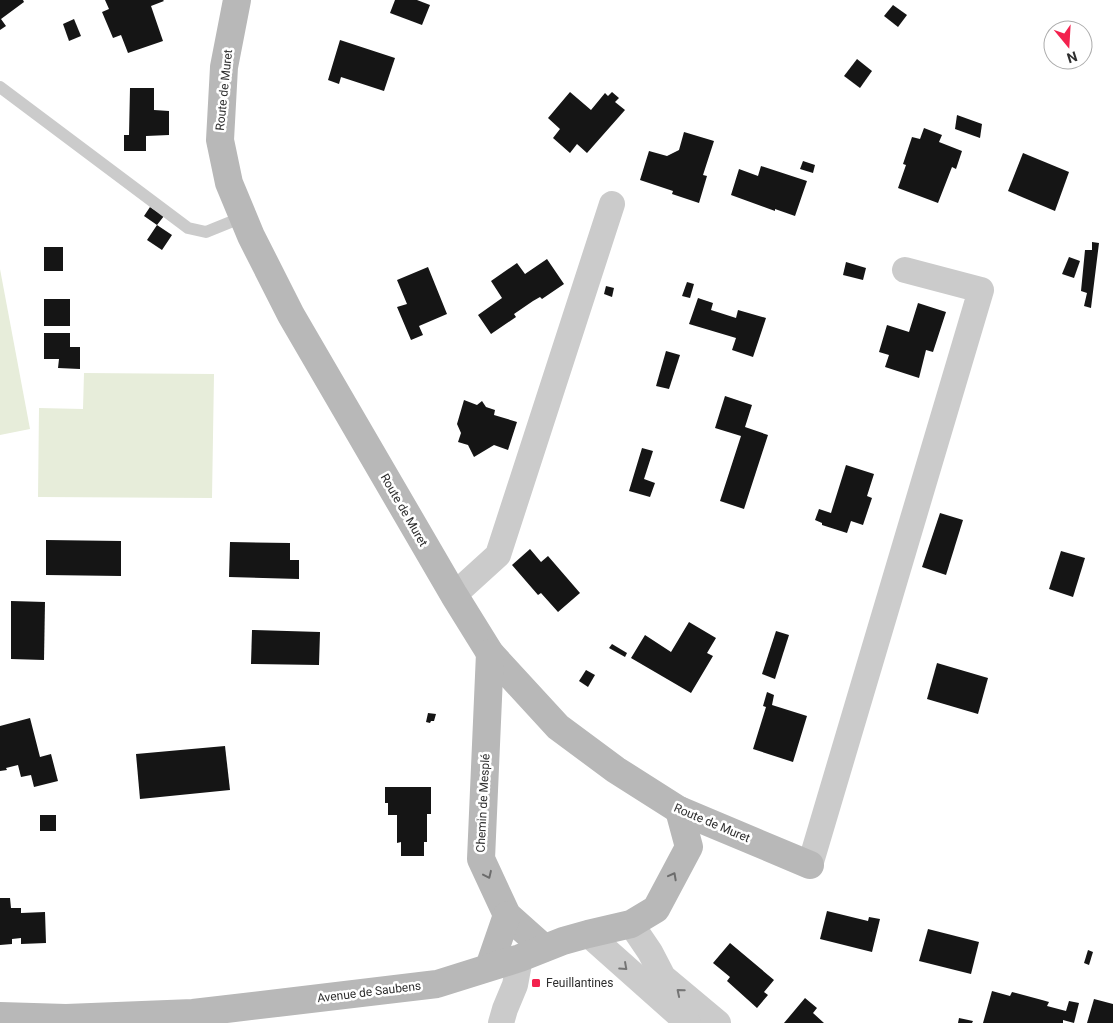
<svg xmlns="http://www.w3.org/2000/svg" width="1113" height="1023" font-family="Roboto,sans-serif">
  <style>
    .grass { fill: #e7edda }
    .building { fill: #151515 }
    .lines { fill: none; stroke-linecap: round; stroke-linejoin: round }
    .lane { stroke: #cbcbcb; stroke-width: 12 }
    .street { stroke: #cbcbcb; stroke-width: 26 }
    .secondary { stroke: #b8b8b8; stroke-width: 28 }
    .oneway { stroke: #6c6c6c }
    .oneway2 { stroke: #757575 }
    .poi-dot { fill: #f3224e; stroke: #fff; stroke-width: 2 }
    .labels { text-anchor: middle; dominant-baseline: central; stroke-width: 5; stroke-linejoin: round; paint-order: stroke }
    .street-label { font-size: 12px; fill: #2e2e2e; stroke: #fff }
    .poi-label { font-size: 12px; fill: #2e2e2e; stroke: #fff; text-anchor: start }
  </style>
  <rect width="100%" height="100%" fill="#fff"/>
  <g class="grass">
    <polygon points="0,269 30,429 0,435"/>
    <polygon points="84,373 214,374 212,498 38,497 39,408 83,409"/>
  </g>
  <g class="building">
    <polygon points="0,0 23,0 24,2 1,19 6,26 0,30"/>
    <polygon points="105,0 163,0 164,1 151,6 163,41 128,53 121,35 113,38 102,12 109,9"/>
    <polygon points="395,0 417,0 430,5 422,25 390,13"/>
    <polygon points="893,5 907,15 898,27 884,16"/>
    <polygon points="74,19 81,36 69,41 63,24"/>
    <polygon points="340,40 395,58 384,91 341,77 339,84 328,80"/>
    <polygon points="857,59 872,71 860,88 844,76"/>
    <polygon points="130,88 154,88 154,110 169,111 169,135 146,136 146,151 124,151 124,135 129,135"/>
    <polygon points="570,92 591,110 605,93 608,96 612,92 619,98 615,102 625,110 587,153 577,144 570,153 553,138 560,129 548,118"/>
    <polygon points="957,115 982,124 980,138 955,129"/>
    <polygon points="924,128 942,135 939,142 962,151 956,169 952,167 938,203 898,188 906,165 903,164 912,137 920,139"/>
    <polygon points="684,132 714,141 703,175 707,176 699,203 672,194 673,191 640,180 649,151 667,156 679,150"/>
    <polygon points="1023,153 1069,172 1055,211 1008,191"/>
    <polygon points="803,161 815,165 813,173 800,169"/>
    <polygon points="761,166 807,181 795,216 775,209 775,211 731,195 739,169 758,176"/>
    <polygon points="150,207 164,216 157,225 172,235 162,250 147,240 157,225 144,216"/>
    <polygon points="1092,242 1099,243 1091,308 1084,306 1087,293 1081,291 1085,250 1092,250"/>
    <rect x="44" y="247" width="19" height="24"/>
    <polygon points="1069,257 1080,261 1074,278 1062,274"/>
    <polygon points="547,259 564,284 542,299 540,297 533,301 514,314 516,317 491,334 478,315 502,298 491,281 517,263 525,274"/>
    <polygon points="846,262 866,268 863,280 843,275"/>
    <polygon points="428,267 447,314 419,326 423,335 411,340 397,307 407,304 397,280"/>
    <polygon points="687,282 694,284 690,298 682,296"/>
    <polygon points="606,286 614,288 612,297 604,294"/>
    <polygon points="698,298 713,303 711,310 736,318 738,310 766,318 753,357 732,350 736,338 689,324"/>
    <rect x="44" y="299" width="26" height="27"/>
    <polygon points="918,303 946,312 933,352 926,350 919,378 885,367 889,355 879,352 887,325 909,332"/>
    <polygon points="44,333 70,333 70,347 80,347 80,369 58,368 59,359 44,359"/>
    <polygon points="666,351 680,355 669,389 656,386"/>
    <polygon points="725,396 752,405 745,427 768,435 744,509 720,501 741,436 715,428"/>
    <polygon points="464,400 477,405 482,401 486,407 495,410 494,415 517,422 508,450 494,445 474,457 468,445 458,442 461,433 457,424"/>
    <polygon points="642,448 653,451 644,479 655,483 650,497 629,491"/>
    <polygon points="846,465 874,474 867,496 872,498 863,525 851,521 847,533 822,525 822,523 815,520 819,509 831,513"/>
    <polygon points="940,513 963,520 946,575 922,567"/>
    <polygon points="46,540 121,541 121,576 46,575"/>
    <polygon points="230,542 290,543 290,560 299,560 299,579 229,577"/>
    <polygon points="530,549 541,562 548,556 580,593 558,612 541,593 538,595 512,565"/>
    <polygon points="1061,551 1085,558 1073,597 1049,589"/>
    <polygon points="11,601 45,602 44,660 11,659"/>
    <polygon points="689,622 716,638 707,653 713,656 691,693 631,658 645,635 671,652"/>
    <polygon points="252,630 320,632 319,665 251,664"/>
    <polygon points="776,631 789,635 775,679 762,674"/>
    <polygon points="612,644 627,653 625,657 609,648"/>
    <polygon points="937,663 988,678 978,714 927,699"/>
    <polygon points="586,670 595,675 588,687 579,681"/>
    <polygon points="767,692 774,695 772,705 807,716 793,762 753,749 766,707 763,706"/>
    <polygon points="428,713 436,714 434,721 431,721 430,723 426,722"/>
    <polygon points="30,718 40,757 51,754 58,781 34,787 31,775 21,777 18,765 6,768 7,770 0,771 0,726"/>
    <polygon points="225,746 230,790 140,799 136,754"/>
    <polygon points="385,787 431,787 431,814 427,814 427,842 424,842 424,856 401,856 401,842 397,843 397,815 388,815 388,803 385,803"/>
    <rect x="40" y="815" width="16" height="16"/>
    <polygon points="0,898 10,898 11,908 21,908 21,913 45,912 46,943 21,944 21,938 12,939 12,944 0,945"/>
    <polygon points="827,911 868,921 869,917 880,919 872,952 820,939"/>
    <polygon points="928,929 979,942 971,974 919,961"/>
    <polygon points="730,943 774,980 764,992 768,995 757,1008 727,981 730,977 713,963"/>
    <polygon points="1088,950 1093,952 1089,965 1084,963"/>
    <polygon points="992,991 1010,996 1012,992 1042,1000 1049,1002 1047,1006 1066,1011 1069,1001 1079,1003 1074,1023 1063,1020 1063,1023 983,1023"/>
    <polygon points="805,998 817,1008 813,1013 824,1023 784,1023"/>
    <polygon points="1094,999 1113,1004 1113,1023 1087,1023"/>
    <polygon points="959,1018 973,1021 972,1023 958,1023"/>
  </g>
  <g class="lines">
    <polyline class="lane" points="0,87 188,228 206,232 243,217"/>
    <g class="street">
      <polyline points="454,595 498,555 612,204"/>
      <polyline points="810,865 981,290 905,270"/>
      <polyline points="631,924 650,952 663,977 718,1023"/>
      <polyline points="588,934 688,1023"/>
      <polyline points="501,1023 505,1009 515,985 520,958"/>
    </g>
    <g class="secondary">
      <polyline points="237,0 224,67 220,140 229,183 251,236 291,315 454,595 490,653 558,727 616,770 679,810 810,865"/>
      <polyline points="490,653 481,859 507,915 544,948"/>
      <polyline points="489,967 507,915"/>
      <polyline points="0,1016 66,1018 193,1013 437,984 520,958 563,941 588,934 631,924 656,909 689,847 679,810"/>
    </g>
  </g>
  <defs><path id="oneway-chevron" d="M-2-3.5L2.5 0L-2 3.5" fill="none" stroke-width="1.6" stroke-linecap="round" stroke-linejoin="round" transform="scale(1.25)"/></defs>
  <g class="oneway">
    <use href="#oneway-chevron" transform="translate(488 875) rotate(65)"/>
    <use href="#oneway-chevron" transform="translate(673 876) rotate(-62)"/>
  </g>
  <g class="oneway2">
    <use href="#oneway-chevron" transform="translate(624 967) rotate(42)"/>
    <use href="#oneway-chevron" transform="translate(680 992) rotate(-140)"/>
  </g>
  <rect class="poi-dot" x="531" y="978" width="10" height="10" rx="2.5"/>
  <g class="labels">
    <g class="street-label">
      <text transform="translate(224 90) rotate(-84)">Route de Muret</text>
      <text transform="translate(404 510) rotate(60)">Route de Muret</text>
      <text transform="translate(483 803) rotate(-87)">Chemin de Mesplé</text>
      <text transform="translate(712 823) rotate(23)">Route de Muret</text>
      <text transform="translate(369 992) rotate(-7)">Avenue de Saubens</text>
    </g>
    <g class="poi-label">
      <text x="546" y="983">Feuillantines</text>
    </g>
  </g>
  <g transform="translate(1068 45) rotate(162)"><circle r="24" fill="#ffffff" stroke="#ababab"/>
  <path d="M0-4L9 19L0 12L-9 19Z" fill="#f3224e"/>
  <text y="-8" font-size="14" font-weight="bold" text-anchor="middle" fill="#2e2e2e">N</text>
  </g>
</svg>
